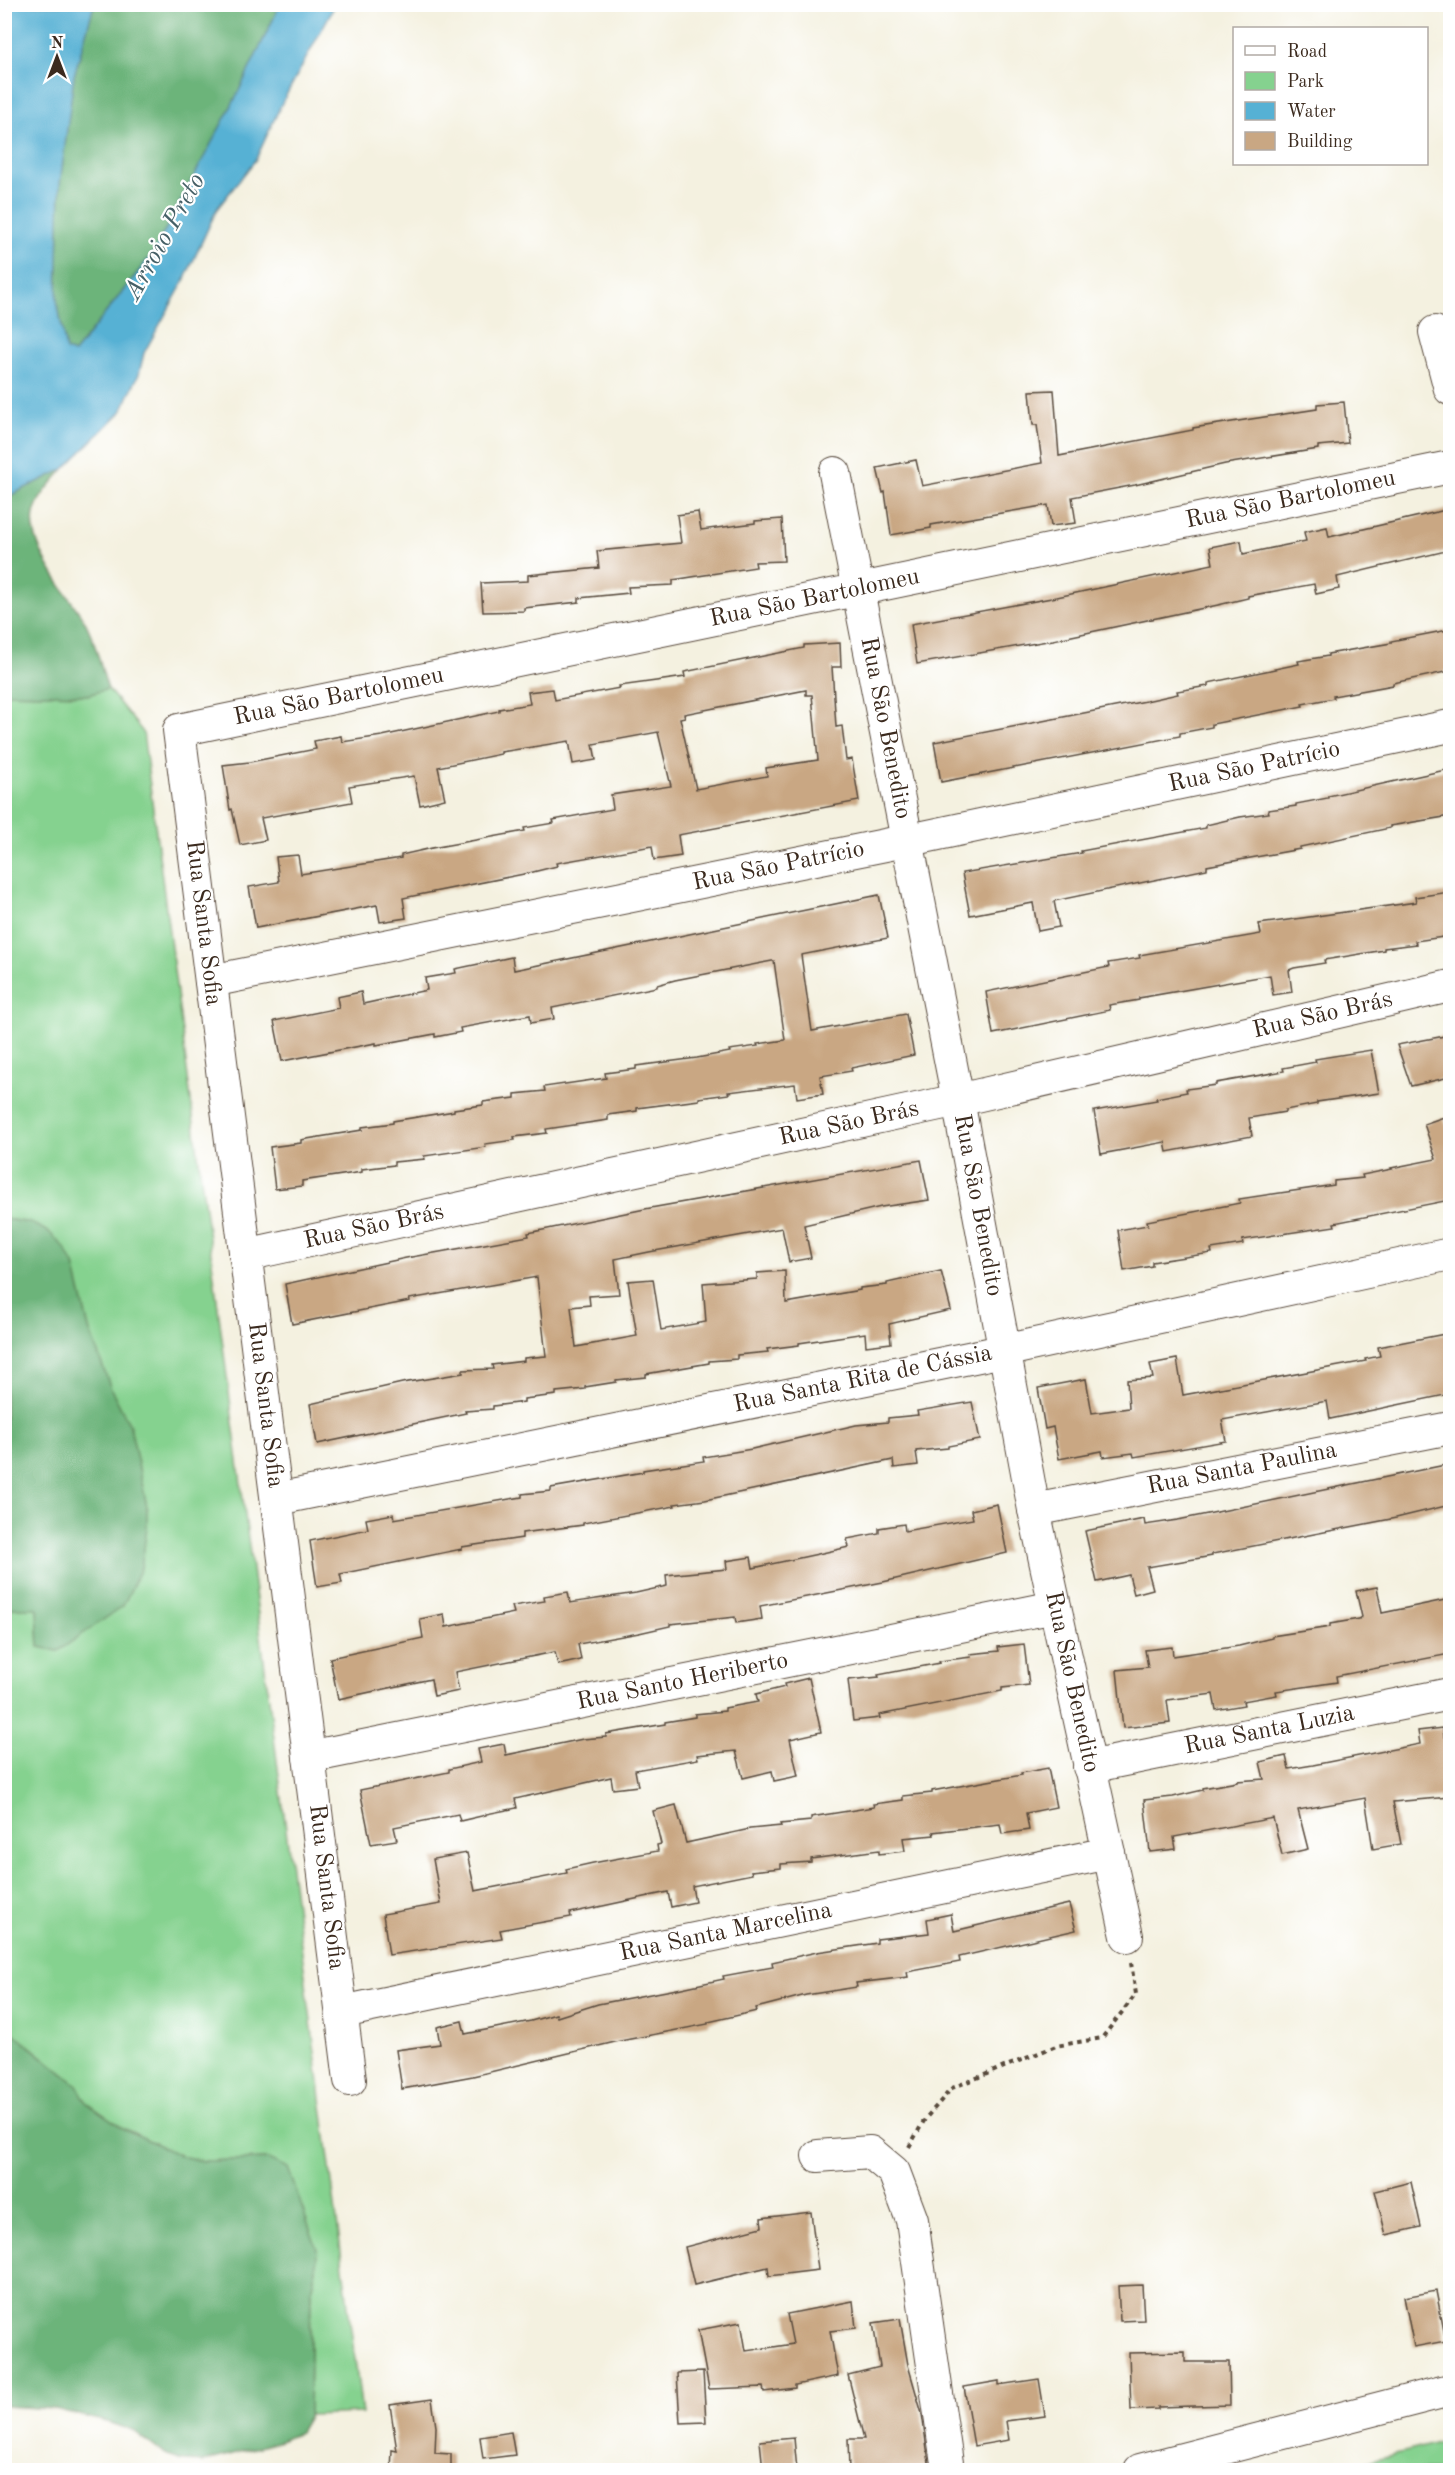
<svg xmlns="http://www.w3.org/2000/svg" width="1455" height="2475" font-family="'Old Standard TT',serif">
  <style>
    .green { fill: #85d28f; stroke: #607e56; stroke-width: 1.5 }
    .forest { fill: #6cb47a; stroke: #546f4c; stroke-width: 1.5 }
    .water { fill: #56b1d4; stroke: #486e79; stroke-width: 1.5 }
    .building { fill: #c9a783; fill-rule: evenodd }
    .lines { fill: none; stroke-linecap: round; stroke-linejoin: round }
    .street-casing { stroke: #57483b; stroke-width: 34 }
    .path { stroke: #57483b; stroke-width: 4; stroke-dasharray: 4.5 4.5; stroke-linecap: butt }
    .street { stroke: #fff; stroke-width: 32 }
    .labels { text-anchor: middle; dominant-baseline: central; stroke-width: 4.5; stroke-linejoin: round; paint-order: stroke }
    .street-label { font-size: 24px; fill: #3b2a1e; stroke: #fff }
    .water-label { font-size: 26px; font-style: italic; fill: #466067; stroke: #fff }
  </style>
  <rect width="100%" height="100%" fill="#fff"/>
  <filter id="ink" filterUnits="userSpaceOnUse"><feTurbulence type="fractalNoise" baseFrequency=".0167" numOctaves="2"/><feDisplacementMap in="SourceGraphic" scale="12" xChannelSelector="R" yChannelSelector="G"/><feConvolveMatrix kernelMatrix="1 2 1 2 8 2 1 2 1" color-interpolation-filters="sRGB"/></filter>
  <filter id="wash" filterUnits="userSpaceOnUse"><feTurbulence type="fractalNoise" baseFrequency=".008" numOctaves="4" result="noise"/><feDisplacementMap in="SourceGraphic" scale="24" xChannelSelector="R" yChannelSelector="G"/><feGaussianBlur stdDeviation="1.35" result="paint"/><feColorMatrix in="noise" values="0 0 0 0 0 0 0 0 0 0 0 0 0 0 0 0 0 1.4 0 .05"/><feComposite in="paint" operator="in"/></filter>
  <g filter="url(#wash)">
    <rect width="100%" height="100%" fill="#f4f1e0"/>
    <g class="green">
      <polygon points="108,689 143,732 362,2413 309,2415 311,2290 316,2269 268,2159 203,2161 181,2156 123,2128 87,2103 77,2085 5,2026 5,1608 37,1607 39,1647 58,1651 122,1606 141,1568 147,1507 130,1426 111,1389 89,1329 74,1265 31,1223 5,1219 5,693 87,695"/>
      <polygon points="1450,2440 1450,2470 1333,2470"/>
    </g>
    <g class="forest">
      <polygon points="94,5 280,5 235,99 153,253 74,353 66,350 57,300 60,184 74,76"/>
      <path d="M64,469C54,481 40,494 35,510C24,542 68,594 84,620C95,638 101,669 108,689L87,695L5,693V498Z"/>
      <polygon points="5,1219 31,1223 49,1232 64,1247 74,1265 89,1329 111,1389 130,1426 147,1507 147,1528 141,1568 123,1606 58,1651 39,1647 37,1608 5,1608"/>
      <polygon points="4,2026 77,2085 87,2103 123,2128 181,2156 203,2161 268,2159 288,2168 317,2249 316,2269 311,2290 309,2415 299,2432 281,2441 203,2462 183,2461 165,2455 134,2431 114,2424 55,2409 5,2406"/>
    </g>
    <polygon class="water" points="6,5 94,5 74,76 60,184 57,300 66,350 74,353 153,253 235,99 280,5 335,5 281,105 256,159 217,209 183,283 144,353 139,374 121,412 64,469 5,498"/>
    <g id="blocks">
      <g class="building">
        <polygon points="1054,390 1059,456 1193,430 1193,428 1317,409 1317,404 1344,402 1348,443 1318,446 1318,449 1225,464 1135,485 1072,497 1076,523 1051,526 1048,505 931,525 931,528 891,535 885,492 883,493 877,468 916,460 922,486 1042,463 1037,425 1033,425 1030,391"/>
        <polygon points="1450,509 1450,550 1337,577 1339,589 1316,594 1314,584 1248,596 1248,598 1218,605 1053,640 917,664 911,624 1057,597 1213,564 1210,547 1241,541 1243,554 1306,541 1304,532 1327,527 1329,537"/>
        <polygon points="698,512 701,530 755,523 755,521 782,519 784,561 755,562 756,567 673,580 673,585 628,587 629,593 579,598 579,602 524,608 524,611 483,612 481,583 528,581 528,575 599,568 597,551 681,543 677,515"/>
        <polygon points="1448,630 1450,671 1393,683 1393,685 1333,696 1334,698 1302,704 1303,706 1212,724 1212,727 1180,733 1180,736 941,782 934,742 1146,701 1178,694 1177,691 1208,686 1208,683 1299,664 1298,661 1328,656 1328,654 1391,643 1391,641"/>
        <path d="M840,643L841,667H832L836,727L842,726L846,760L852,759L859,801L678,835L681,856L654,860L652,846L556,863L557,866L529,873L403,898L406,918L380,922L377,905L256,928L249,887L279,882L276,857L298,855L301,874L401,858V855L432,848L525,831L524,828L554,823L553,820L613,809L611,795L671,786L658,732L593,744L596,760L573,764L569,741L501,752V754L438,767L445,799L420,805L414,776L349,786L352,802L261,818L266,840L240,845L232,809L230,810L223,765L250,762L316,749L314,741L341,736L342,742L382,736L499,711V709L530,704L528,692L553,689L555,700L620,688L619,686L685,677L684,672L804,648V645ZM806,690V695H812L818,760L766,768L767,776L696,789L680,718L685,717L684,714Z"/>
        <polygon points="1450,769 1450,816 1390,826 1390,828 1300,847 1300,849 1207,866 1207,869 1054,901 1059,927 1038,931 1033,903 970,915 962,873 1082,853 1081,851 1206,828 1206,825 1240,817 1269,813 1268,810 1296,806 1296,804 1328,798 1328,796"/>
        <polygon points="1450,892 1450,936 1415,941 1416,944 1384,948 1384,950 1324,960 1325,963 1294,968 1289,970 1292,992 1273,995 1270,975 1139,998 1139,1000 1109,1005 1110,1010 993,1034 986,992 1109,967 1108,963 1140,958 1139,955 1261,934 1259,924 1416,902 1415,897"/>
        <polygon points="879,895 888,938 801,955 812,1031 906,1014 914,1055 851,1068 852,1071 820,1076 823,1094 797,1098 795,1084 728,1092 729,1094 699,1098 699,1100 637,1108 637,1111 608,1115 608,1120 546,1129 547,1133 514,1137 515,1140 485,1144 486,1147 424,1156 425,1159 394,1162 394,1165 362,1169 362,1172 302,1181 302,1186 275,1189 270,1147 301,1143 301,1140 362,1130 362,1127 393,1123 393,1121 454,1111 454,1109 483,1105 483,1102 515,1098 515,1094 545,1091 544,1087 606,1078 605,1073 636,1069 636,1066 697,1058 730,1052 729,1050 758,1046 757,1044 785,1040 774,961 772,961 675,980 657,985 657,987 552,1008 554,1019 531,1023 530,1015 460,1028 461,1032 435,1037 435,1034 376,1045 376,1043 282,1061 274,1021 339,1008 337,997 361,992 363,1004 427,990 425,978 456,973 455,969 512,957 514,970"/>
        <polygon points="1450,1035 1450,1077 1411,1086 1397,1045"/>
        <polygon points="1371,1050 1379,1093 1317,1102 1317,1104 1285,1110 1285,1112 1249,1118 1252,1136 1167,1152 1165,1142 1101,1154 1094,1111 1157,1100 1156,1098 1187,1092 1186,1089 1216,1085 1216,1083 1284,1071 1283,1068 1316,1062 1315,1059"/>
        <polygon points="1444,1117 1450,1135 1448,1136 1450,1158 1450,1200 1334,1223 1335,1226 1242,1240 1243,1244 1211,1249 1212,1253 1152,1262 1152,1266 1124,1271 1118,1230 1148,1225 1147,1221 1240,1203 1239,1199 1334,1185 1334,1181 1363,1178 1362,1175 1392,1169 1391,1168 1436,1159 1424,1124"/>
        <polygon points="921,1160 929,1200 881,1207 804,1225 811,1258 789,1262 782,1228 649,1252 615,1259 619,1294 589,1296 590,1305 571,1307 576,1347 637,1336 628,1281 653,1279 661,1330 706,1322 703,1283 757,1279 757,1273 785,1271 786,1303 860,1290 860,1288 887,1285 887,1283 941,1271 951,1310 889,1324 891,1343 866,1346 865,1333 799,1343 799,1345 767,1349 768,1352 737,1355 737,1359 709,1361 709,1363 646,1374 646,1377 616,1380 616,1382 585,1387 585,1389 556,1392 556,1395 524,1399 524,1402 493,1406 493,1409 465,1411 466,1413 317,1444 310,1404 402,1383 463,1373 463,1370 493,1369 492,1365 524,1361 524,1358 546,1356 537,1277 409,1299 410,1301 292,1324 285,1284 406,1258 529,1236 528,1233 645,1209"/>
        <polygon points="1450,1333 1450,1394 1330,1419 1327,1401 1222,1420 1226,1441 1134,1457 1133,1453 1103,1457 1102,1451 1059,1459 1053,1427 1045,1429 1038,1388 1086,1379 1092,1413 1129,1408 1127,1380 1153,1378 1150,1364 1177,1359 1183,1395 1366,1361 1365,1359 1380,1356 1378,1347"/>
        <polygon points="972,1402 980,1440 948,1446 948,1448 916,1451 918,1465 894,1468 893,1460 705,1500 674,1504 675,1506 583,1523 583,1525 522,1533 522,1538 462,1547 462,1549 340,1574 342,1583 317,1587 310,1541 368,1529 366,1519 393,1514 394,1519 522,1497 522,1494 551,1491 551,1488 643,1472 643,1470 704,1461 703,1457 752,1449 856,1425 888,1422 888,1418 918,1415 917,1411"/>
        <polygon points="1450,1464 1450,1505 1396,1518 1212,1554 1212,1556 1147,1567 1153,1589 1134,1594 1129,1575 1097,1582 1085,1531 1144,1519 1145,1525 1178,1520"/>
        <polygon points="997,1504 1007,1553 883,1582 760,1606 762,1619 736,1623 735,1617 670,1624 670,1626 639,1633 578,1644 581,1660 558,1665 555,1652 455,1672 459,1691 434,1696 431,1679 338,1699 330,1658 423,1638 420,1619 444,1614 446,1627 514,1613 512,1606 545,1601 544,1596 568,1592 570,1603 636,1593 667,1586 666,1575 727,1569 726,1561 751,1557 753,1568 818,1554 849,1547 847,1539 879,1533 879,1528 904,1524 905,1531 973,1519 971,1510"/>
        <polygon points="1377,1587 1382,1613 1450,1599 1450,1654 1336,1676 1337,1682 1276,1691 1277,1695 1243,1701 1244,1705 1216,1710 1213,1694 1167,1700 1170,1723 1123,1728 1117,1670 1148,1667 1145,1650 1172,1647 1173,1656 1239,1646 1272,1638 1272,1636 1330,1627 1330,1624 1359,1619 1362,1617 1356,1591"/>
        <polygon points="1024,1644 1029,1685 1002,1688 1002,1691 879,1715 880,1718 853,1721 848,1680 879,1677 878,1675 940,1663 939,1661 971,1657 970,1654 999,1651 998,1647"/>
        <polygon points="809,1678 821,1732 790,1739 798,1776 774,1781 772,1771 743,1778 736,1751 697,1755 698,1759 635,1770 638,1786 613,1789 611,1777 515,1799 517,1808 486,1814 486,1815 460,1821 458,1814 394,1827 397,1840 371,1844 360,1790 449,1772 449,1769 481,1762 478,1749 504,1744 506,1755 583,1739 606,1737 606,1734 665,1724 665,1722 695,1717 695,1714 725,1711 725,1708 758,1702 756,1694 785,1687 784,1684"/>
        <polygon points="1443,1728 1444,1737 1450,1736 1450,1797 1393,1802 1401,1844 1373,1849 1365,1798 1298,1810 1308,1849 1282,1855 1273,1818 1174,1837 1176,1849 1150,1852 1144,1800 1173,1797 1203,1790 1203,1788 1237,1782 1237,1781 1264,1779 1260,1762 1286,1756 1289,1769 1313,1765 1420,1744 1418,1731"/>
        <polygon points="1048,1768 1056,1807 1026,1813 1029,1830 1002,1834 1000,1824 933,1832 934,1835 903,1838 905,1851 879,1854 879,1850 811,1859 811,1862 781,1864 781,1868 751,1871 752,1874 692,1886 695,1902 671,1907 668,1892 570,1913 571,1917 500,1930 502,1938 389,1955 383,1914 441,1904 433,1859 467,1853 475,1891 567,1873 566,1869 593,1863 658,1851 657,1845 661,1844 653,1811 676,1805 686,1843 750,1829 781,1826 780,1824 811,1821 811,1817 874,1807 873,1804 903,1800 903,1796 932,1793 932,1791 1022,1775 1021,1773"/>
        <polygon points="1069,1904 1076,1930 959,1957 960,1962 907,1972 908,1977 856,1983 857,1987 806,1995 756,2008 757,2011 708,2022 708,2024 615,2042 473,2076 402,2089 396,2050 440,2044 437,2027 462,2021 465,2034 531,2021 556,2014 557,2017 598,2004 677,1989 724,1979 723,1976 773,1967 772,1962 817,1952 877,1943 877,1939 929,1933 927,1919 951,1914 954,1931"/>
        <polygon points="1411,2182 1421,2227 1386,2235 1375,2191"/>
        <polygon points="811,2212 818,2270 769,2276 768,2267 694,2285 685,2247 762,2227 761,2218"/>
        <polygon points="1142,2285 1144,2320 1120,2321 1118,2286"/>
        <polygon points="1436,2291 1446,2341 1414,2347 1404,2297"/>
        <polygon points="853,2301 856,2328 830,2331 838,2376 795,2385 795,2388 764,2392 763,2387 709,2389 698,2330 741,2322 746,2351 793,2344 787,2314"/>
        <polygon points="900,2319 908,2365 922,2414 930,2470 849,2470 848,2439 864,2439 848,2375 880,2367 873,2323"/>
        <polygon points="1185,2352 1185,2362 1229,2362 1230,2405 1158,2407 1158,2409 1131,2410 1129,2353"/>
        <polygon points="703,2372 706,2422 680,2423 677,2373"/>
        <polygon points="1039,2379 1045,2416 1006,2421 1009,2440 974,2446 964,2387 999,2381 999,2385"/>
        <polygon points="432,2399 436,2427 435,2453 451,2454 451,2470 391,2470 392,2450 397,2451 390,2405"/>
        <polygon points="511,2432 515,2455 483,2459 480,2437"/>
        <polygon points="794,2438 797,2470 763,2470 760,2441"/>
      </g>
    </g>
  </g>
  <g filter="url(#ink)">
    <use href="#blocks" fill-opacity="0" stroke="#57483b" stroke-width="1.5"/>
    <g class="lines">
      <g class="street-casing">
        <g id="street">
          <polyline points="1435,332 1450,389"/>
          <path id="s1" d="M835,473L958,1100L1034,1510L1127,1936"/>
          <path id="s2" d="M211,981L905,841L1450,726"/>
          <path id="s3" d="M245,1255L958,1100L1450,986"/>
          <path id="s4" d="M277,1499L1003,1351L1450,1254"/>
          <path id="s5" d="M1034,1510L1450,1428"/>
          <path id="s6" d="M309,1757L1055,1607"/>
          <path id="s7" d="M1089,1767L1450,1694"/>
          <path id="s8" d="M342,2012L1109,1853"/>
          <path id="s9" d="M350,2080L179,730L1450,467"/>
          <polyline points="818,2156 870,2152 894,2172 912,2220 948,2470"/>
          <polyline points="1140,2470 1450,2390"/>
        </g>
      </g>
      <polyline class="path" points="909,2147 925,2119 952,2088 1056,2046 1102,2038 1136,1994 1131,1963"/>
      <use href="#street" class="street"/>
    </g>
  </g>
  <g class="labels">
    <g class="street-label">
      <text stroke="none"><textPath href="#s9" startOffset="2496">Rua São Bartolomeu</textPath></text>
      <text stroke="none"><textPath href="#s9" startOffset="2010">Rua São Bartolomeu</textPath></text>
      <text stroke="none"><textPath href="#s9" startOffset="1524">Rua São Bartolomeu</textPath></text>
      <text stroke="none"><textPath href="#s1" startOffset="260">Rua São Benedito</textPath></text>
      <text stroke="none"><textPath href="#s2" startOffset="1065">Rua São Patrício</textPath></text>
      <text stroke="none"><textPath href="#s2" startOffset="579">Rua São Patrício</textPath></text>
      <text transform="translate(203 923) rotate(83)">Rua Santa Sofia</text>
      <text stroke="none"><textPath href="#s3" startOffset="1104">Rua São Brás</textPath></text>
      <text stroke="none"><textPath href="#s3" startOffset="618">Rua São Brás</textPath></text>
      <text stroke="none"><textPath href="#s1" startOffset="746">Rua São Benedito</textPath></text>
      <text stroke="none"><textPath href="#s3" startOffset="132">Rua São Brás</textPath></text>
      <text stroke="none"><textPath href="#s4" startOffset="598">Rua Santa Rita de Cássia</textPath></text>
      <text transform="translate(265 1405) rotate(83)">Rua Santa Sofia</text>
      <text stroke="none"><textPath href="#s5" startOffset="212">Rua Santa Paulina</textPath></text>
      <text stroke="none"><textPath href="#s6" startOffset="381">Rua Santo Heriberto</textPath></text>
      <text stroke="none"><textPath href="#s1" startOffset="1232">Rua São Benedito</textPath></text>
      <text stroke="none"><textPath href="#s7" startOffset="184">Rua Santa Luzia</textPath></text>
      <text transform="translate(326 1887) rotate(83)">Rua Santa Sofia</text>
      <text stroke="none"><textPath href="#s8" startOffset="392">Rua Santa Marcelina</textPath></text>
    </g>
    <g class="water-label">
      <text transform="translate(165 237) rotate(-61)">Arroio Preto</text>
    </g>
  </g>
  <rect width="1455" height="2475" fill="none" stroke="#fff" stroke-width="24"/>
  <rect x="1233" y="27" width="195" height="138" fill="#ffffff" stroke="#b1aaa5" stroke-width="1.5"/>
  <rect x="1245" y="46" width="30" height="9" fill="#ffffff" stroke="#b1aaa5" stroke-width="1.5"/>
  <text x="1287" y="57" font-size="18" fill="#3b2a1e">Road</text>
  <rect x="1245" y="72" width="30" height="18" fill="#85d28f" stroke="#b1aaa5" stroke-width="1.5"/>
  <text x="1287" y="87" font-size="18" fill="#3b2a1e">Park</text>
  <rect x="1245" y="102" width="30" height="18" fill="#56b1d4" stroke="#b1aaa5" stroke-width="1.5"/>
  <text x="1287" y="117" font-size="18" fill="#3b2a1e">Water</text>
  <rect x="1245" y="132" width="30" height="18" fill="#c9a783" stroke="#b1aaa5" stroke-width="1.5"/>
  <text x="1287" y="147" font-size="18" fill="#3b2a1e">Building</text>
  <g transform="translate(57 57)" stroke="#ffffff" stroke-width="4.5" paint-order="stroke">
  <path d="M0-4.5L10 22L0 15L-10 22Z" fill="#3b2a1e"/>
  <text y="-9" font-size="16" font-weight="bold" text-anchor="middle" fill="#3b2a1e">N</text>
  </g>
</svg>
